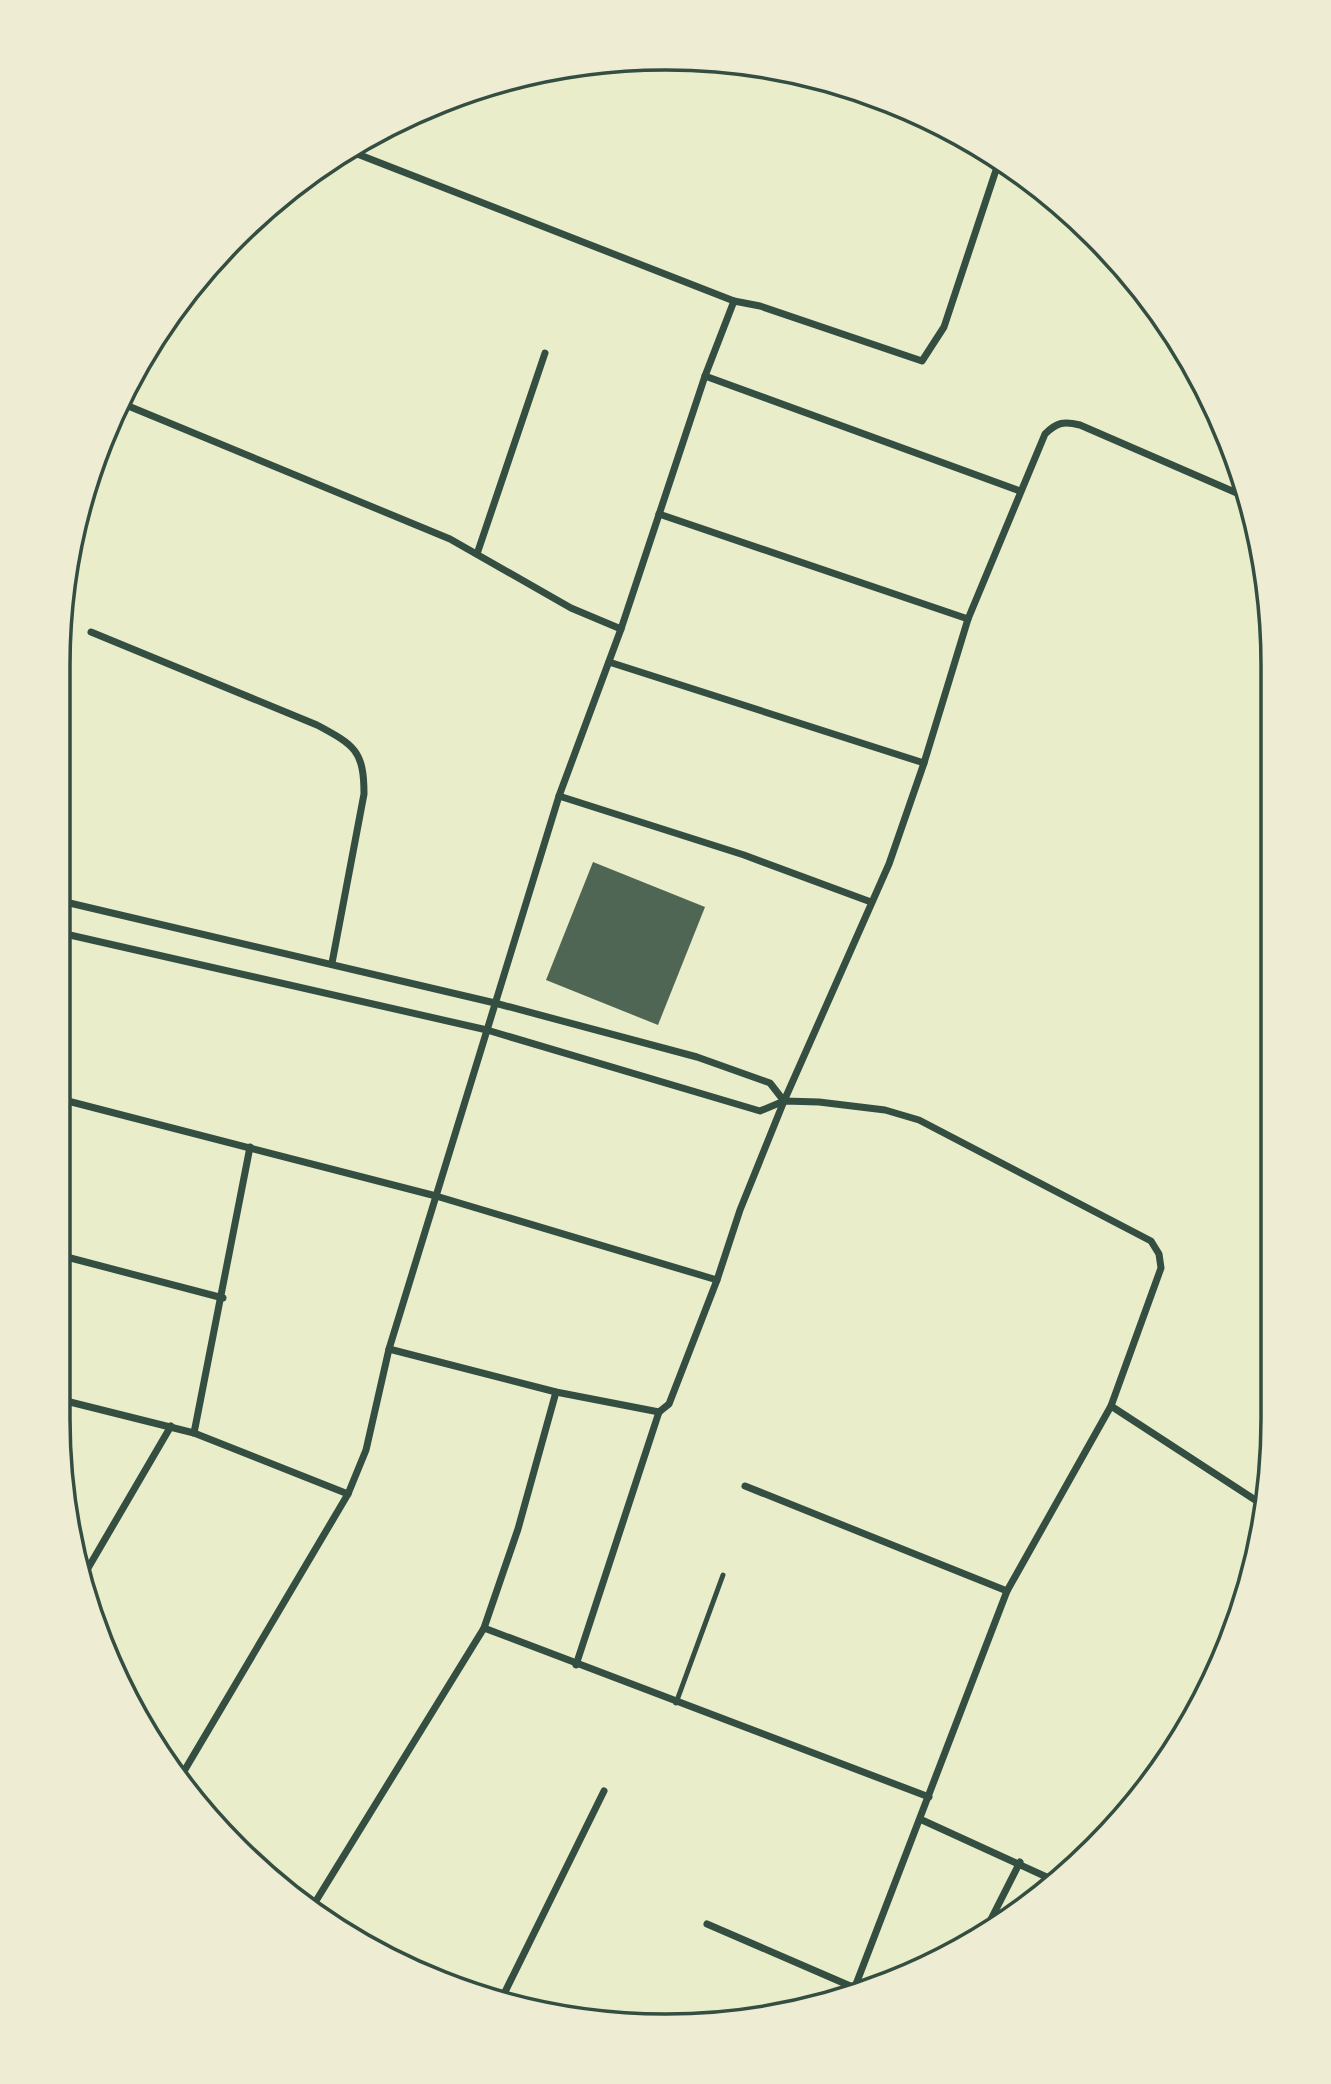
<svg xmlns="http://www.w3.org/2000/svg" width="1331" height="2084" font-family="'Roboto Condensed',sans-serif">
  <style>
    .building { fill: #4f6655 }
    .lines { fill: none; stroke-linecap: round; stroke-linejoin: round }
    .service { stroke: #344e41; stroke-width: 5 }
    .minor { stroke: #344e41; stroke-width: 7 }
    .rim { fill: none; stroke: #344e41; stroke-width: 3.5 }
  </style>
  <rect width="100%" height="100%" fill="#e9edc9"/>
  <polygon class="building" points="593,862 705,907 658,1025 546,980"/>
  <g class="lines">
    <polyline class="service" points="676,1703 723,1575"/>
    <g class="minor">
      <polyline points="347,150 734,301"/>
      <polyline points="705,376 1020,491"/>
      <polyline points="121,403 450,539 571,608 621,629"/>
      <polyline points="659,514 968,619"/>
      <polyline points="477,554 545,353"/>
      <path d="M91,632L317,725C354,745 364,750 364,794L332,963"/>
      <polyline points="609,662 924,763"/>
      <polyline points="559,796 744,855 871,902"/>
      <polyline points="61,901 495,1003 697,1057 770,1083 784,1101"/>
      <polyline points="61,933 487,1030 760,1111 784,1101 819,1102 885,1110 919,1120 1151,1241 1159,1254 1161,1268 1111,1406 1007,1591 853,1992"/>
      <polyline points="60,1099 436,1196 717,1280"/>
      <polyline points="59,1255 223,1298"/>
      <polyline points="389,1349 556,1392 659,1412"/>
      <polyline points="58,1399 194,1433 348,1494"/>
      <polyline points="1111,1406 1266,1507"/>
      <path d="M659,1412L669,1404L717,1280L740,1210L784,1101L889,864L924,763L968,619L1045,434C1057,422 1064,421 1080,425L1246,497"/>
      <polyline points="194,1433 250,1147"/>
      <polyline points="745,1486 1007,1591"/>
      <polyline points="84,1575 171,1426"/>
      <polyline points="484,1628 929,1797"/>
      <polyline points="576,1665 659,1412"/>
      <polyline points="180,1778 348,1494 366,1450 389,1349 559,796 621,629 705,376 734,301 760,306 922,361 944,327 999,161"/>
      <polyline points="922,1820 1051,1879"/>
      <polyline points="311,1909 484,1628 518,1529 556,1392"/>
      <polyline points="707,1924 855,1988"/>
      <polyline points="984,1933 1020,1862"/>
      <polyline points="501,2000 604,1791"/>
    </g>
  </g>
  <path d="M0 0H1331V2084H0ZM665 70H666A595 595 0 0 1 1261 665V1419A595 595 0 0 1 666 2014H665A595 595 0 0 1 70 1419V665A595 595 0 0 1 665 70Z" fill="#eeecd3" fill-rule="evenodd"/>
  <path class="rim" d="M665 70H666A595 595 0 0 1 1261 665V1419A595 595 0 0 1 666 2014H665A595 595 0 0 1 70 1419V665A595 595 0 0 1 665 70Z"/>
</svg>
